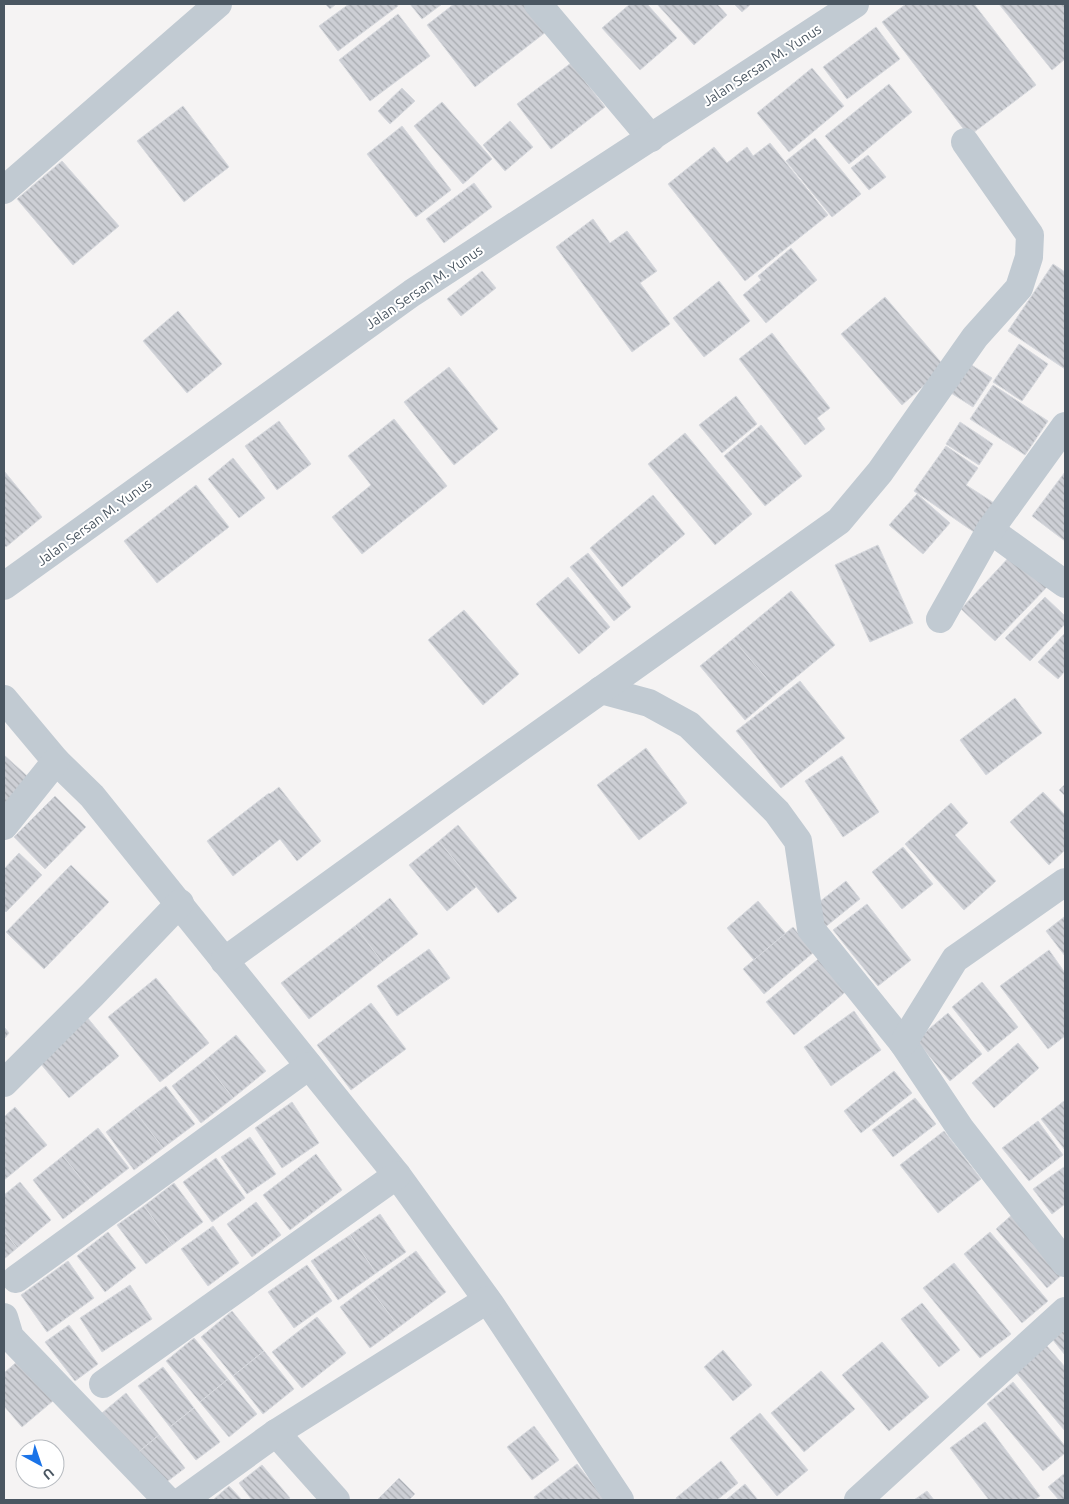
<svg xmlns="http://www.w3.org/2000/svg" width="1069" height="1504" font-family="Ubuntu,sans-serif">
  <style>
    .building { fill: url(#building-back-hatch); stroke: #d7d9de }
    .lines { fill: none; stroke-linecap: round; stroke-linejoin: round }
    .minor { stroke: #c1cad2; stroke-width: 28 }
    .labels { text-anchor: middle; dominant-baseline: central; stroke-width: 4; stroke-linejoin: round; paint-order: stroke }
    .street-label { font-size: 14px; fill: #4a5661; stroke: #fff }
  </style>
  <defs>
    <pattern id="building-back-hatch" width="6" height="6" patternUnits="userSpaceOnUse" patternTransform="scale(1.25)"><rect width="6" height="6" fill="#cdcfd5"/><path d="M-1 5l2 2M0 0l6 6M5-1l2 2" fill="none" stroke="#a8abb0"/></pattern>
  </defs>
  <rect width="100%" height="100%" fill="#f5f3f3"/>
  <g class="building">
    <polygon points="325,4 336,4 330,9"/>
    <polygon points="349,4 397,4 398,6 338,51 319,26"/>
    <polygon points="410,4 442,4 422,19"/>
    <polygon points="454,4 533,4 551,28 475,87 427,25"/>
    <polygon points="630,4 647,4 677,38 640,70 602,28"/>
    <polygon points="657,4 717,4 727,15 694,45"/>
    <polygon points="734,4 751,4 742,12"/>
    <polygon points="906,4 974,4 1036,85 969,136 882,22"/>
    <polygon points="999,4 1065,4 1065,59 1052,70"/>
    <polygon points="398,14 430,56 370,101 339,60"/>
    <polygon points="876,27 900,59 847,99 823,67"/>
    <polygon points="571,63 605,107 551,149 517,104"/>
    <polygon points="812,68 844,106 789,152 757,113"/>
    <polygon points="889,84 912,112 849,164 825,136"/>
    <polygon points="402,88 415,101 390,124 378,111"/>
    <polygon points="442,102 492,159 463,184 414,126"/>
    <polygon points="183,106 229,167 184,202 137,141"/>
    <polygon points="510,121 533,147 505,171 483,145"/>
    <polygon points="402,126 451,190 416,217 367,154"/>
    <polygon points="815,138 861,194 832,217 786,161"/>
    <polygon points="770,143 828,215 745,281 668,184 714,147 727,163 747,147 753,156"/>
    <polygon points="868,155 886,177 869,190 851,168"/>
    <polygon points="62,161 119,226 73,265 17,199"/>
    <polygon points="474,183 492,207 444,243 426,219"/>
    <polygon points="593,219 610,243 627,231 657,271 640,283 670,324 632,352 556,247"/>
    <polygon points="791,248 817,280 766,323 743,295 761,280 758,276"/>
    <polygon points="1053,264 1065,272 1065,369 1008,331"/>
    <polygon points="482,271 496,288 461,316 447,299"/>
    <polygon points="719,281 750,321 704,357 673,318"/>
    <polygon points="885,297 945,367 902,405 841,334"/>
    <polygon points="178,311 222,364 187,393 143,341"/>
    <polygon points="772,333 830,408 817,418 825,429 805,445 739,359"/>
    <polygon points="1019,344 1048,364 1022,401 993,382"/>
    <polygon points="970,364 992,378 973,407 951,393"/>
    <polygon points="449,367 498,429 454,465 404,402"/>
    <polygon points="993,385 1048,421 1025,455 970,419"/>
    <polygon points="736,396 757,424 722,453 699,425"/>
    <polygon points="394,419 447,486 362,554 332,517 371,485 348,456"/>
    <polygon points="279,421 311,464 277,490 245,446"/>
    <polygon points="960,422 993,444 979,465 946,444"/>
    <polygon points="761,425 802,476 765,506 724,456"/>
    <polygon points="685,433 752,514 715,545 648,464"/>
    <polygon points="946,446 978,468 966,485 994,503 974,532 914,491"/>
    <polygon points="233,458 265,498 239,518 208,479"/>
    <polygon points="4,471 42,517 6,547 4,545"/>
    <polygon points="1065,472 1065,541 1032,516"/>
    <polygon points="196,485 229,527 157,583 124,541"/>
    <polygon points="917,494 950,523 923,554 889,525"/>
    <polygon points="653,495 685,534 622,587 590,548"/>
    <polygon points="878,545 913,623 870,642 835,565"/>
    <polygon points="588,553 631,607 614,621 570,567"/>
    <polygon points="1012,554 1047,587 995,641 961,609"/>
    <polygon points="568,577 610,627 579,654 536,604"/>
    <polygon points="791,591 835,645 778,692 733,639"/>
    <polygon points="1045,597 1065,616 1065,624 1030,661 1005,638"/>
    <polygon points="464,610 519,674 483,705 428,640"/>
    <polygon points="1065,633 1065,671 1058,679 1038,662"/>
    <polygon points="733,639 778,692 745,720 700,666"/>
    <polygon points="800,681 845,738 781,788 736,731"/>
    <polygon points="1015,698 1042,733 986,775 960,740"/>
    <polygon points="646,748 687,803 639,840 597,785"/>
    <polygon points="4,755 34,782 4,815"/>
    <polygon points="842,756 879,812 843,837 805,781"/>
    <polygon points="1065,784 1065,796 1059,790"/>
    <polygon points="279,787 321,841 297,861 280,839 233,876 207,841 269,793 270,794"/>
    <polygon points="1043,792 1065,815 1065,850 1049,865 1010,822"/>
    <polygon points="55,796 86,827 45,869 14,837"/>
    <polygon points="951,803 968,823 955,835 996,881 964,910 905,844"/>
    <polygon points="458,825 517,898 498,913 439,841"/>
    <polygon points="439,841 476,887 447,911 409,865"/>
    <polygon points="903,847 933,884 902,909 872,872"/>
    <polygon points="19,853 42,875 6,912 4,910 4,869"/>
    <polygon points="71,865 109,902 44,969 6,932"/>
    <polygon points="846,881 860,899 824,928 809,910"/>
    <polygon points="390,898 418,934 382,962 355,926"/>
    <polygon points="758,901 786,934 754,960 727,928"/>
    <polygon points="867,904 911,960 878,986 833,930"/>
    <polygon points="1064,917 1065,918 1065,956 1046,931"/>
    <polygon points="355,926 382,962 309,1019 281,983"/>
    <polygon points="793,927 814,952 764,994 743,969"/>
    <polygon points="429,949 450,978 397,1016 377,986"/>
    <polygon points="1049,950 1065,973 1065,1036 1048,1049 1000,986"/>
    <polygon points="822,956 849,989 794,1035 766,1002"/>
    <polygon points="156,978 209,1043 160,1082 108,1017"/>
    <polygon points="982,982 1018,1027 988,1052 952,1007"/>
    <polygon points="371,1003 406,1049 351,1090 317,1045"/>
    <polygon points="854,1011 881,1050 831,1086 804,1047"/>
    <polygon points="948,1013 982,1054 950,1081 916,1040"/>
    <polygon points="86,1016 119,1056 69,1098 36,1058"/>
    <polygon points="4,1027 9,1033 4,1039"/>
    <polygon points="236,1035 266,1071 233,1098 204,1061"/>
    <polygon points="1018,1043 1039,1068 994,1108 972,1083"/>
    <polygon points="204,1061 233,1098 201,1123 172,1086"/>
    <polygon points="894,1071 912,1093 861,1133 844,1111"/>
    <polygon points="166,1086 195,1124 163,1148 134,1110"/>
    <polygon points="915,1098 936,1124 893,1157 872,1130"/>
    <polygon points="1064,1101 1065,1102 1065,1150 1041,1119"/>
    <polygon points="292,1102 319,1143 282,1168 255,1128"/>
    <polygon points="15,1107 47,1145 4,1180 4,1117"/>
    <polygon points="134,1110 163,1148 134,1170 106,1132"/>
    <polygon points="1038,1121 1063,1155 1029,1181 1002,1148"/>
    <polygon points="98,1128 129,1168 94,1195 63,1156"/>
    <polygon points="944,1131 981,1179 938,1213 900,1165"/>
    <polygon points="250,1137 276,1174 247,1194 221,1157"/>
    <polygon points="316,1154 342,1190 290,1230 263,1195"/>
    <polygon points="63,1156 94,1195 63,1219 33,1180"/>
    <polygon points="216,1158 245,1198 212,1222 183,1182"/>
    <polygon points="1064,1167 1065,1204 1052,1214 1033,1189"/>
    <polygon points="20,1182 51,1220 17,1248 4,1231 4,1195"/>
    <polygon points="174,1183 203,1222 172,1245 144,1206"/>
    <polygon points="256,1202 281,1235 252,1257 227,1224"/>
    <polygon points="144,1206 172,1245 146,1264 117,1225"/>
    <polygon points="1014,1213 1065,1272 1047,1288 996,1229"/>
    <polygon points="380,1214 406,1252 376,1273 350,1235"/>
    <polygon points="213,1226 239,1263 208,1286 181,1249"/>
    <polygon points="4,1231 17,1248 4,1259"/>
    <polygon points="108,1232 136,1268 105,1292 77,1256"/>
    <polygon points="990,1232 1048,1301 1022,1323 964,1254"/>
    <polygon points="350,1235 376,1273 338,1300 311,1261"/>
    <polygon points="416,1251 446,1292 399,1327 368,1286"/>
    <polygon points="68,1261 94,1298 47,1332 21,1295"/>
    <polygon points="954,1263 1011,1334 980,1358 923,1288"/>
    <polygon points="307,1265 332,1301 294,1328 268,1292"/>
    <polygon points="130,1285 152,1319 102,1352 80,1318"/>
    <polygon points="368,1286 399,1327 370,1348 340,1307"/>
    <polygon points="922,1303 960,1350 939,1367 901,1319"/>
    <polygon points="232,1311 264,1351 233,1376 201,1337"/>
    <polygon points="317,1317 346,1353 302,1388 272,1352"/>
    <polygon points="1065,1324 1065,1355 1049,1335"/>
    <polygon points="69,1325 98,1364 75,1381 45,1342"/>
    <polygon points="194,1338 228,1379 200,1402 166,1361"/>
    <polygon points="882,1342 929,1397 889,1431 842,1375"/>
    <polygon points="1046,1345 1065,1367 1065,1431 1015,1371"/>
    <polygon points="723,1350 752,1385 733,1401 704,1367"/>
    <polygon points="264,1351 294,1389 263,1414 233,1376"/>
    <polygon points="19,1360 54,1400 22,1427 4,1406 4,1373"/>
    <polygon points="163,1367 194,1408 170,1427 138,1386"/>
    <polygon points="821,1371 855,1409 804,1452 771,1413"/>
    <polygon points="228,1379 257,1414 229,1437 200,1402"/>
    <polygon points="1013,1382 1065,1446 1065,1453 1043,1471 987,1404"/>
    <polygon points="126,1393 159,1435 135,1455 102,1413"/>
    <polygon points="194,1408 220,1442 196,1460 170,1427"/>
    <polygon points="760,1413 808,1470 777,1496 730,1438"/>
    <polygon points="985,1422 1040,1496 1034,1500 989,1500 950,1448"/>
    <polygon points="534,1426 559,1460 532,1480 507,1447"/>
    <polygon points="159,1435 185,1468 160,1487 135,1455"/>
    <polygon points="721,1461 738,1483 717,1500 677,1500 676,1498"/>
    <polygon points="577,1464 605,1500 536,1500 534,1497"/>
    <polygon points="262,1465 290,1498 287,1500 252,1500 239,1483"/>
    <polygon points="1065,1473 1065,1500 1059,1500 1048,1487"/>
    <polygon points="399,1478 415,1494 409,1500 377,1500"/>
    <polygon points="745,1484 758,1500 726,1500"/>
    <polygon points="229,1486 242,1500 213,1500"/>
    <polygon points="927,1491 934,1500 914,1500"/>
  </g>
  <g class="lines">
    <g class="minor">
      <polyline points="538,4 651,138"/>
      <polyline points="4,190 218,4"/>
      <polyline points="990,530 1065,584"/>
      <polyline points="4,586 412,293 855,4"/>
      <polyline points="940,619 990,530 1065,426"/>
      <polyline points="601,690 649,703 689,725 777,812 798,841 811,929 903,1043 960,1128 1065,1263"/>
      <polyline points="4,699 56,761 92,796 397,1175 491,1305 620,1500"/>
      <polyline points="4,826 56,761"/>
      <polyline points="224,961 452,796 839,521 880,472 975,337 1019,288 1029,257 1030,235 965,142"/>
      <polyline points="903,1043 955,959 1065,882"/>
      <polyline points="4,1083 92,995 180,903"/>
      <polyline points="16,1279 309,1066"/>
      <polyline points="4,1317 10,1337 167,1500"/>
      <polyline points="103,1384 397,1175"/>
      <polyline points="276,1433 336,1500"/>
      <polyline points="183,1500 276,1433 487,1300"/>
      <polyline points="858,1500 1065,1311"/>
    </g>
  </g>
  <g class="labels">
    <g class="street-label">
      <text transform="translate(762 65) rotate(-33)">Jalan Sersan M. Yunus</text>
      <text transform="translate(424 287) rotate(-34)">Jalan Sersan M. Yunus</text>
      <text transform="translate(94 522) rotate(-36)">Jalan Sersan M. Yunus</text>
    </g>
  </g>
  <rect width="1069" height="1504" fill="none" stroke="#4a5661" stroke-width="10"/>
  <g transform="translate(40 1464) rotate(140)"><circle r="24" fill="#ffffff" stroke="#b7bbc0"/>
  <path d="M0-4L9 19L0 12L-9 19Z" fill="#1a73e8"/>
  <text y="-8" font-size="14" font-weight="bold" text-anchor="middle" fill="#4a5661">U</text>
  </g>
</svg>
